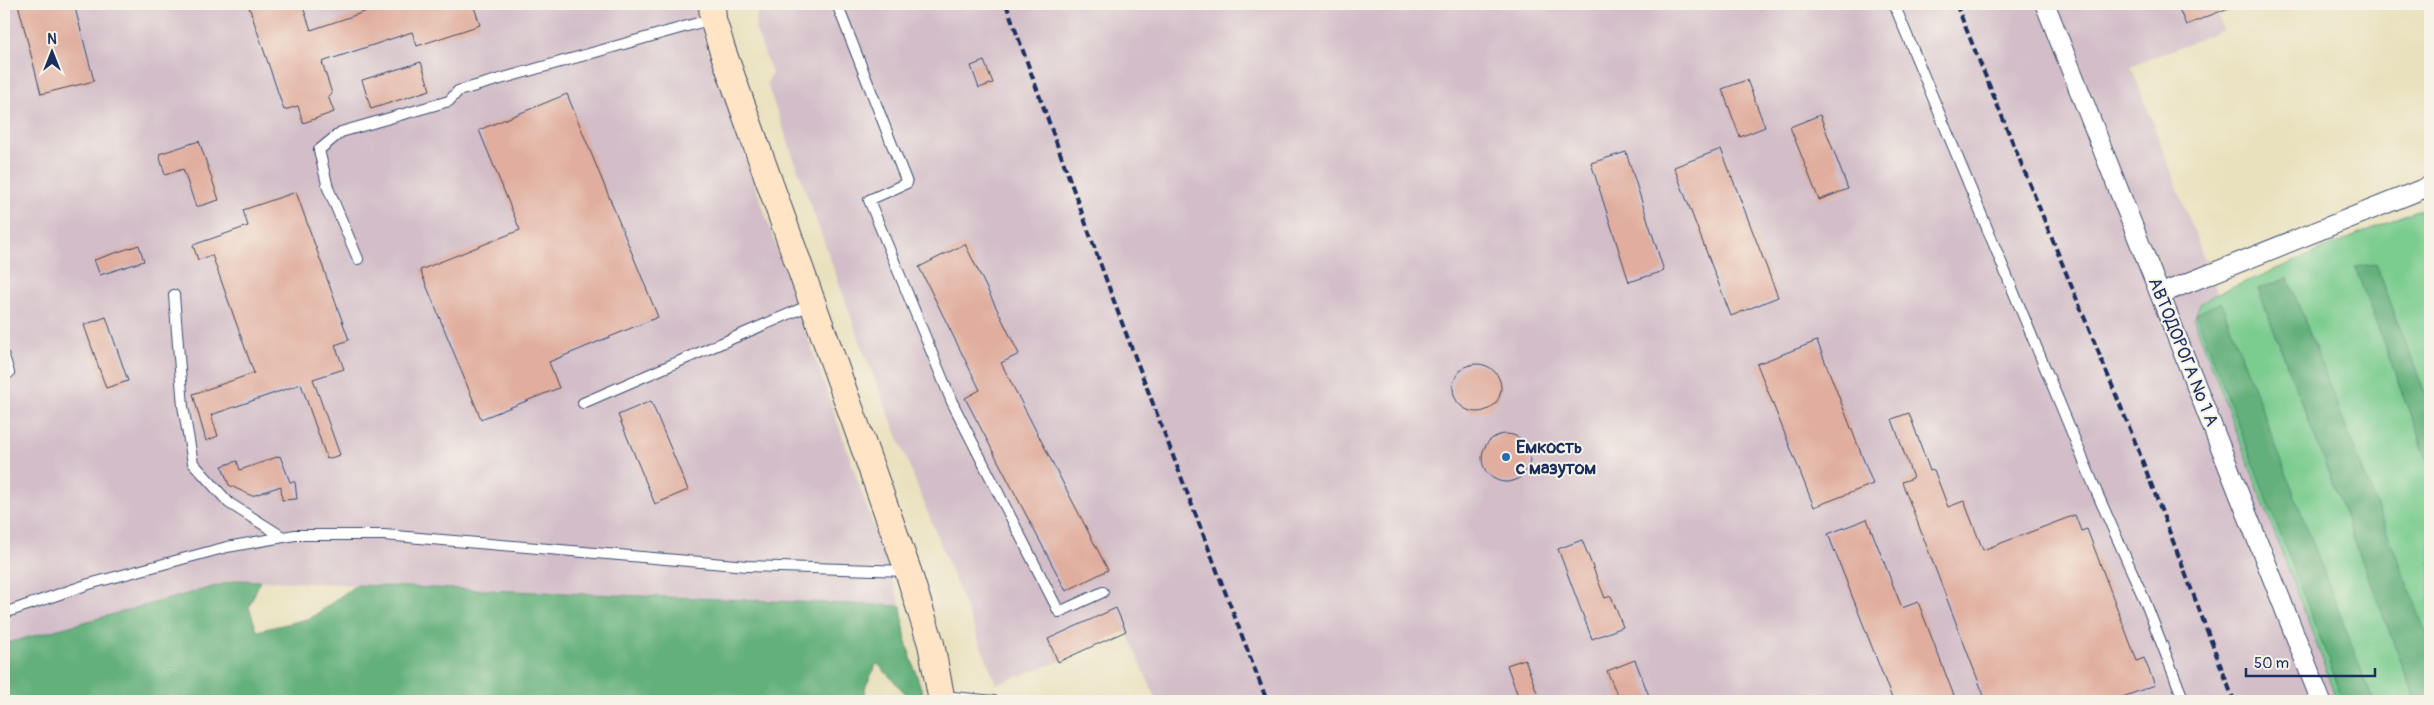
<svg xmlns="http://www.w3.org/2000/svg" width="2434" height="705" font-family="Pangolin,sans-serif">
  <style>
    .industrial { fill: #d2bdc8 }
    .green { fill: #7acc8f; stroke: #4a7e76 }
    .forest { fill: #63b07a; stroke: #3f706c }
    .building { fill: #e0ad9e }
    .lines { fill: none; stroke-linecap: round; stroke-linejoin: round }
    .lane-casing { stroke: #3a4a6c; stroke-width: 12 }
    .street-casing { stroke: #3a4a6c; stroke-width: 21 }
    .secondary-casing { stroke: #3a4a6c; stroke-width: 28 }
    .lane { stroke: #fff; stroke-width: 10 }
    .street { stroke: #fff; stroke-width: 19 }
    .secondary { stroke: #ffe4c6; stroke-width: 26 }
    .rail { stroke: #1b2f5e; stroke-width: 4; stroke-dasharray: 8 4; stroke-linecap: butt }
    .poi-dot { fill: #1f6fb2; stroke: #f7f3e8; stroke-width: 2 }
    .labels { text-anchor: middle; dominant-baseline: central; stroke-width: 4; stroke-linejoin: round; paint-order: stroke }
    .street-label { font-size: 18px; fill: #1b2f5e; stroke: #f7f3e8 }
    .poi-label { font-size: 18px; font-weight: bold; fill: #1b2f5e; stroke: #f7f3e8; text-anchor: start }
  </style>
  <rect width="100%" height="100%" fill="#f7f3e8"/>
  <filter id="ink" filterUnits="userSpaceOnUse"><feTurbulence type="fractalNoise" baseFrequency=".02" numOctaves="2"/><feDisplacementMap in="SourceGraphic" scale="10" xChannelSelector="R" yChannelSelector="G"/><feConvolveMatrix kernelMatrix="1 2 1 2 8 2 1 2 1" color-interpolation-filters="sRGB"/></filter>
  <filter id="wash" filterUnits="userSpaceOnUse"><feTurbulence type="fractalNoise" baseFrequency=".0096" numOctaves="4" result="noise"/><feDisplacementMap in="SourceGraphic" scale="20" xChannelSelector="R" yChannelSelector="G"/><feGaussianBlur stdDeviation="1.12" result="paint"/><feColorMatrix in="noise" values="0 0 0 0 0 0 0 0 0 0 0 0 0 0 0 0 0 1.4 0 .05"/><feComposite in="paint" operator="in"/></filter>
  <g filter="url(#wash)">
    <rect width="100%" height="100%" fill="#e9e1bd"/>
    <g class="industrial">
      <polygon points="4,4 703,4 704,38 901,606 238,580 4,644"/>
      <polygon points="758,4 2213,4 2223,30 2131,66 2373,701 1157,701 1126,631 1058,662 996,684 862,347 767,84 772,73 755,28"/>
    </g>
    <polygon class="green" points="2430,207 2430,701 2338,701 2194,319 2200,304 2214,295 2414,211"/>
    <g class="forest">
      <polygon points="2376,264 2430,407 2430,467 2355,267"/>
      <polygon points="2288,278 2430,643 2430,701 2416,701 2258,289"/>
      <polygon points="2221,302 2373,701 2344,701 2196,314"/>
      <polygon points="238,580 260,581 249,607 257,631 311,618 356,585 901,606 906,642 925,701 907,701 906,694 877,663 865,688 866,701 4,701 4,644"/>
    </g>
    <g id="blocks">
      <g class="building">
        <polygon points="18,4 74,4 94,81 41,94"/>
        <polygon points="248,4 302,4 311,30 388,4 473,4 480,25 417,46 412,32 322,62 332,94 328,96 334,112 303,123 298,106 284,110"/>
        <polygon points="2177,4 2236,4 2236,5 2186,25"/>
        <polygon points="984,61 993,83 979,88 971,66"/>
        <polygon points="421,62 430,90 371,109 362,80"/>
        <polygon points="1747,80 1765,127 1740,137 1722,89"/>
        <polygon points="567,94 658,317 549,362 559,388 481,419 420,270 520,230 479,130"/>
        <polygon points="1820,115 1848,189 1819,200 1790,127"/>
        <polygon points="199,141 219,200 196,207 183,169 165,175 159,154"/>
        <polygon points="1721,149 1778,297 1731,316 1674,167"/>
        <polygon points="1626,152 1664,271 1629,282 1591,163"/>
        <polygon points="296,192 349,340 335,345 344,369 313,379 340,455 327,459 301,384 211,415 218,436 206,441 193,394 254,373 212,255 198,260 193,245 248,226 243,210"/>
        <polygon points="965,244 1019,354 1001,363 1108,570 1066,591 965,398 980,390 919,267"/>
        <polygon points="139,245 144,261 100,275 94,260"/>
        <polygon points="106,317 128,381 106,388 84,325"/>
        <polygon points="1817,341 1873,484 1814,507 1757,364"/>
        <circle cx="1477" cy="388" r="24"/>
        <polygon points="651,401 688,490 655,504 618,415"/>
        <polygon points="1909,413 1930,471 1934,470 1948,507 1964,501 1983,550 2075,515 2081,531 2087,529 2137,661 2144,658 2155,685 2112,701 1986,701 1902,482 1913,478 1892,419"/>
        <circle cx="1506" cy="458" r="24"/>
        <polygon points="280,456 290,482 295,482 297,499 282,500 281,486 252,496 229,485 222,466 237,461 240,470"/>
        <polygon points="1867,519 1902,608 1918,602 1956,701 1893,701 1828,534"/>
        <polygon points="1582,540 1605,598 1611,596 1623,627 1592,639 1558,549"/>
        <polygon points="1116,608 1126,631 1058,662 1048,639"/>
        <polygon points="1525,659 1537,693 1519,699 1507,665"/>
        <polygon points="1635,660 1651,701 1620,701 1607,671"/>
      </g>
    </g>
  </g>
  <g filter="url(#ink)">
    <use href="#blocks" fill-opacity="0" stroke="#3a4a6c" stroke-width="1"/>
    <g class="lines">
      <g class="lane-casing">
        <g id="lane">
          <polyline points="837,4 907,183 869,200 952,402 1059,612 1103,592"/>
          <polyline points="1894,4 2097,493 2145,601 2184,701"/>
          <polyline points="358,259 328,188 319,150 341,132 449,101 458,91 712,19"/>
          <polyline points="174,295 183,406 193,463 229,503 283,537"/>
          <polyline points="4,356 9,373"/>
          <polyline points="583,403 812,304"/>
          <polyline points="4,613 89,584 227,547 295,535 384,535 747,566 906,571"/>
          <polyline points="942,696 994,701"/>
        </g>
      </g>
      <g class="street-casing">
        <g id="street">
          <polyline points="2045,4 2321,701"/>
          <polyline points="2160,294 2430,186"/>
        </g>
      </g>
      <g class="secondary-casing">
        <polyline id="secondary" points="712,4 713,19 722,49 908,571 931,644 942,701"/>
      </g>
      <use href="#lane" class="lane"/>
      <use href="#street" class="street"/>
      <use href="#secondary" class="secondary"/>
      <g class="rail">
        <polyline points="1006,4 1119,315 1267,701"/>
        <polyline points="1956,4 2134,439 2234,701"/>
      </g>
    </g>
  </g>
  <circle class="poi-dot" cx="1506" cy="457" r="5"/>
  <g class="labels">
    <g class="street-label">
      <text transform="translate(2183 352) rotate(68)">АВТОДОРОГА № 1 А</text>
    </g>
    <g class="poi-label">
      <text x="1516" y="447">Емкость<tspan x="1516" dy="21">с мазутом</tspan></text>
    </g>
  </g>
  <rect width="2434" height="705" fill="none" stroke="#f7f3e8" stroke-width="20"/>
  <g transform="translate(52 52)" stroke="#f7f3e8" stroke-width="4" paint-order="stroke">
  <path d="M0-4L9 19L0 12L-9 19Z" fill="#1b2f5e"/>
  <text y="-8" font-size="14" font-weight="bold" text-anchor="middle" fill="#1b2f5e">N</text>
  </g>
  <path d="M2246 668v8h129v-8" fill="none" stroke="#1b2f5e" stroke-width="2.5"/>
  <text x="2254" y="668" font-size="15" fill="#1b2f5e" stroke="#f7f3e8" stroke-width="4" paint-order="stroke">50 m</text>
</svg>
